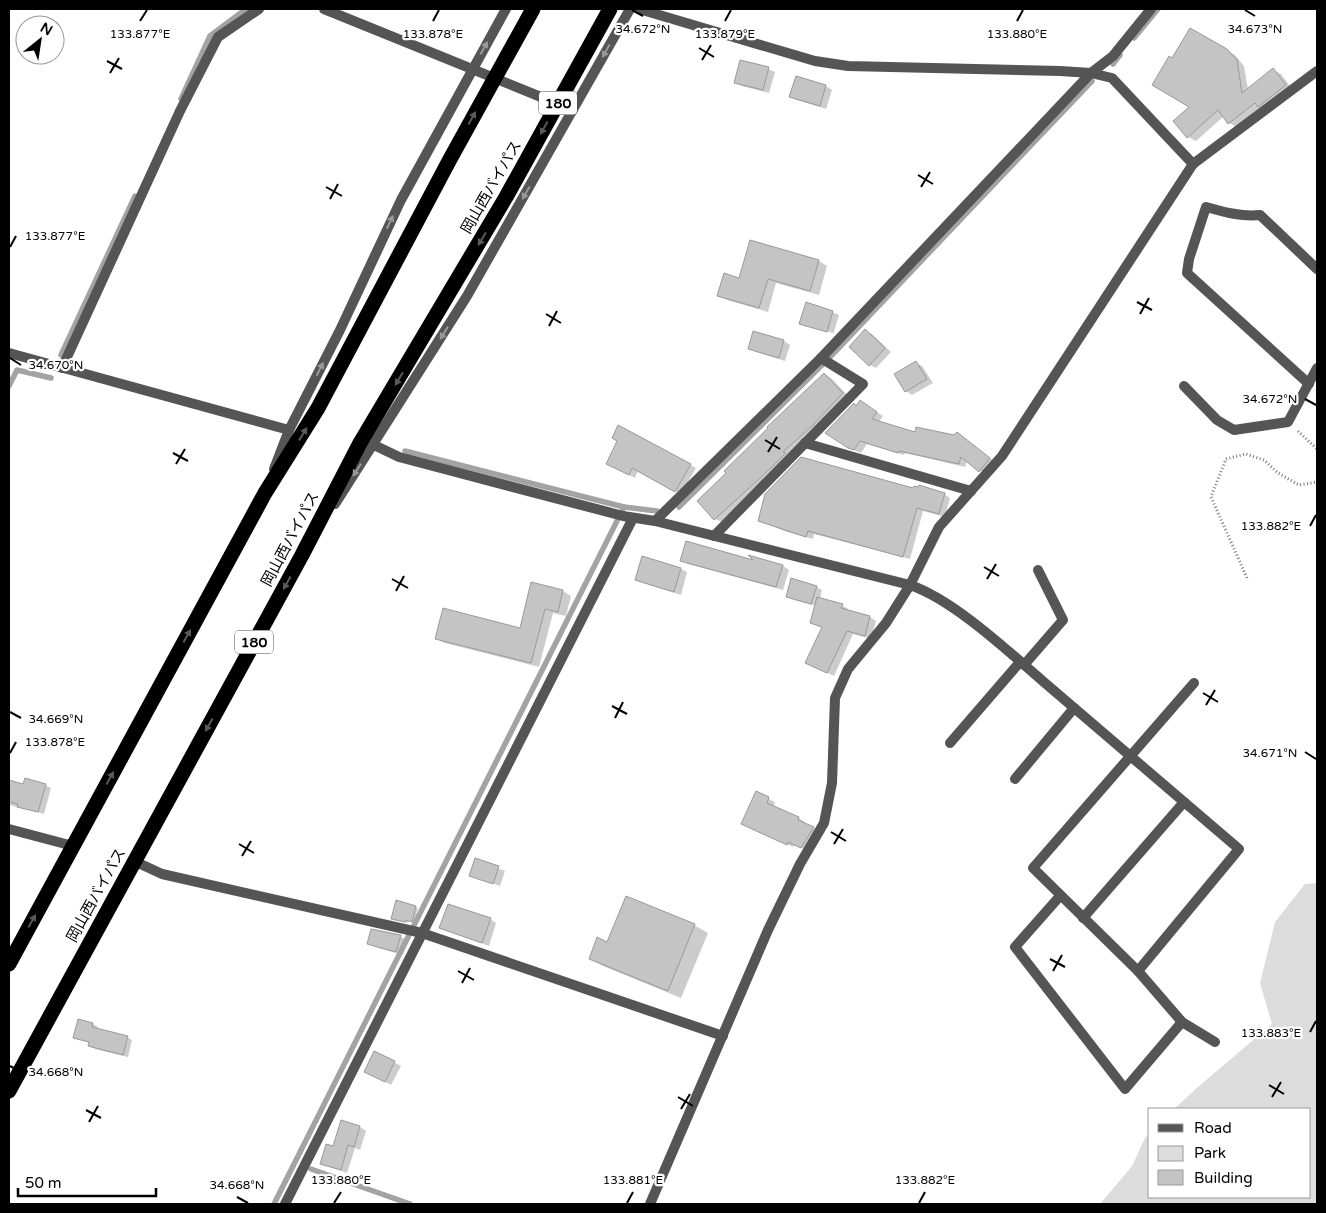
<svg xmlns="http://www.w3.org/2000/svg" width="1326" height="1213" font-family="'Varela Round','Noto Sans JP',sans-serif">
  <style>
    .green { fill: #dcdcdc }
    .shadow { fill: #0003 }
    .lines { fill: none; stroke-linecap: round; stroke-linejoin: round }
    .stream { stroke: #a3a3a3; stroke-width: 5.5 }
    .building { fill: #c4c4c4; stroke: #999 }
    .path { stroke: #777; stroke-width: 3; stroke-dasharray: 1 2.5; stroke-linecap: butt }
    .street { stroke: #555; stroke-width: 10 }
    .highway { stroke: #000; stroke-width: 15 }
    .oneway { fill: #999 }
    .oneway2 { fill: #595959 }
    .ticks { fill: none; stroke: #000; stroke-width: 2 }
    .labels { text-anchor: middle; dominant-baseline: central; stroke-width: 4.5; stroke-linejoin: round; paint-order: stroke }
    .shield { fill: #fff; stroke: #4c4c4c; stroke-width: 1 }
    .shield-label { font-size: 14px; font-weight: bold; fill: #000 }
    .street-label { font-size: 15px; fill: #000; stroke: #fff }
    .ticks-label { font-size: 12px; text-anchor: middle; fill: #000; stroke: #fff; stroke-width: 4.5; stroke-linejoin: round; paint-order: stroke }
  </style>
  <rect width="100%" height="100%" fill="#fff"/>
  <polygon class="green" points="1317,883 1317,1204 1100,1204 1132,1166 1145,1138 1150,1133 1150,1197 1310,1197 1310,1109 1174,1109 1198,1087 1272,1024 1260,983 1275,922 1305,884"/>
  <g class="shadow">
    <polygon points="1190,30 1235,55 1244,66 1248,89 1273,70 1281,74 1293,90 1237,127 1229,123 1224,116 1196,141 1188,137 1191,106 1173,60"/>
    <polygon points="768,69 775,72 769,93 742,86 736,82"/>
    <polygon points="826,86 832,90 826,109 797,100 791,96"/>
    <polygon points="751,241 819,261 827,266 819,295 776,283 768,312 727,300 719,295 740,280"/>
    <polygon points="832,312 839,315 833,335 833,333 806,325 806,327 801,324"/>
    <polygon points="865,331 872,334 891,352 876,368 870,365"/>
    <polygon points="754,332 784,341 790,345 785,361 756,352 750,348"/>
    <polygon points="916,363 922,366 933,383 912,395 906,391"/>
    <polygon points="824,374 831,378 849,397 722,522 715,519"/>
    <polygon points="866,405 883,416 879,422 916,433 963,438 995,462 986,474 967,461 965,467 905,453 904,455 867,444 861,453 856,451 849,447 857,407"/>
    <polygon points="618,427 696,468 681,494 638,471 635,478 613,467 619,440"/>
    <polygon points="914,489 944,494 950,498 945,517 923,511 910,559 814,534 813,539 787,532 759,520"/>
    <polygon points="643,558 681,569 687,572 681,595 643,583 636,580"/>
    <polygon points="682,561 783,566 789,570 783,590 688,564"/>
    <polygon points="816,587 822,590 820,599 842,605 848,609 848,611 870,617 876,621 871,639 853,634 834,676 813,666 822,628 811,623 816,606 794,600 788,596"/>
    <polygon points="563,591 571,596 566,616 553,613 539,667 445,643 437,639 521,630"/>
    <polygon points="9,785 45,785 51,788 44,814 9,805"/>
    <polygon points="757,793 775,802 773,807 799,818 805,822 804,824 820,831 808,851 794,845 793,847 749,827"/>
    <polygon points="475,860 505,871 500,886 470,875"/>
    <polygon points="416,907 418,908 414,922 409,921 408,923 395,920"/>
    <polygon points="490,919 496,923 489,946 441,928"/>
    <polygon points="694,925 708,933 681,998 603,966 590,958 608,943"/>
    <polygon points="372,930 401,937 407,940 403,955 375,947 368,943"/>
    <polygon points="79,1020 93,1024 98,1027 97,1030 127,1037 132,1040 128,1057 95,1049 89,1046 90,1043 74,1037"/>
    <polygon points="394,1062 401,1066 391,1085 372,1075"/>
    <polygon points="341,1122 360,1127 366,1131 360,1150 355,1148 347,1173 322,1164 334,1148"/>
  </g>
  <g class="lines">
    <g class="stream">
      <polyline points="1134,38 1158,9"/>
      <polyline points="1113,64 1120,55"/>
      <polyline points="181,99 210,36 246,9"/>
      <polyline points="61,355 135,196"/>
      <polyline points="9,386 17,370 51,378"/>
      <polyline points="405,451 624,507 657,511"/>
      <polyline points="679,507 831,356 1092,81"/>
      <polyline points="311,1169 410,1204"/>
      <polyline points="274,1204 624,507"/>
    </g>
  </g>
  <g class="building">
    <polygon points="1190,28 1227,49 1237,60 1242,93 1273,68 1286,85 1258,107 1255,103 1228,124 1218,110 1187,138 1173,121 1189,107 1152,85 1169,56 1172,58"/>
    <polygon points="740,60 769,67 763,90 734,83"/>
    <polygon points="796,76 826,85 820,106 789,97"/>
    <polygon points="750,240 819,260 810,291 768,279 759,308 717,296 724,273 739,278"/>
    <polygon points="806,302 833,311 827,332 799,324"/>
    <polygon points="865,329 885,348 869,366 849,347"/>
    <polygon points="753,331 784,340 779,358 748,349"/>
    <polygon points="916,361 927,379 905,392 894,374"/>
    <polygon points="824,373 843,393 813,425 783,452 786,453 771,468 714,520 697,501 726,473 724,471 768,428 767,427"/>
    <polygon points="860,400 877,412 872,419 915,432 916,427 954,435 957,432 990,458 979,472 961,457 959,464 899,451 898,453 860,441 854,450 848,448 825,433 854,403 856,406"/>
    <polygon points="618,425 691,464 675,492 632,468 629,475 606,464 617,441 612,438"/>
    <polygon points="801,457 913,488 914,486 918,487 919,485 945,493 939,514 917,508 903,557 808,531 806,537 758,521 765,494"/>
    <polygon points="686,541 753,560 748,555 783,565 776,587 680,561"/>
    <polygon points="642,556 681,568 674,592 635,580"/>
    <polygon points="791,578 817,586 811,604 786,597"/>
    <polygon points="531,582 563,590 558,612 545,609 531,663 435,639 443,608 520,628"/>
    <polygon points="817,597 843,604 841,608 870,616 865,636 847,631 827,673 805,663 822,627 810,623"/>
    <polygon points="25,778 46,784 38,812 17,807 18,804 9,802 9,780 23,784"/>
    <polygon points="756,791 769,797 767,803 799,817 798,820 814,827 801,848 788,842 787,845 741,824"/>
    <polygon points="475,858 499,866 493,884 469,876"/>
    <polygon points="626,896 695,924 668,991 589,959 597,937 607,942"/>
    <polygon points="396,900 416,906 412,922 406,920 405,922 391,919"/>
    <polygon points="448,904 491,918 482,943 439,928"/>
    <polygon points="371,929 401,935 396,952 367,944"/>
    <polygon points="78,1019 93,1023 92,1027 128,1036 123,1055 88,1046 89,1042 73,1038"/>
    <polygon points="374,1051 395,1061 385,1082 364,1072"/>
    <polygon points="341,1120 360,1126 354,1147 348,1145 341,1170 320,1164 326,1144 333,1146"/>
  </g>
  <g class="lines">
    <g class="path">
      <polyline points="1298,431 1317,449"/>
      <polyline points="1247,578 1211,497 1226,459 1246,454 1264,460 1278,473 1299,485 1317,482"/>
    </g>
    <g class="street">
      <polyline points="324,9 573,110"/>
      <polyline points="639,9 815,61 848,66 1060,71 1091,73 1112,78 1193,164"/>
      <polyline points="9,353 289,430"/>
      <polyline points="62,368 180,111 218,37 259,9"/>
      <path d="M1309,384L1187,273L1189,259L1206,207C1224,212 1241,217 1260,215L1317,269"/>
      <polyline points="1184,386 1217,420 1234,430 1288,422 1317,368"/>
      <polyline points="805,443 971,491"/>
      <path d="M374,445L399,457L623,516L655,521L910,585C954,600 1009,652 1045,683C1110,738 1174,794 1239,849L1138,971L1182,1022L1215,1042"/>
      <polyline points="274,469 289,430 340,330 401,200 506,9"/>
      <polyline points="335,504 467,296 630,9"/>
      <polyline points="655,521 821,358 1091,73 1113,56 1151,9"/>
      <polyline points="714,536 863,384 821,358"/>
      <polyline points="1024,665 1063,620 1038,570"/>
      <polyline points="950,743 1020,662"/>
      <polyline points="1015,779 1074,708"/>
      <polyline points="9,829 73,846"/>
      <polyline points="134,861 162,874 422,933 723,1036"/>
      <polyline points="1060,896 1015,947 1125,1089 1182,1022"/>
      <polyline points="1083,918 1184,802"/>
      <polyline points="1138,971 1033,868 1194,683"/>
      <polyline points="285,1204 633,518"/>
      <polyline points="650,1204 768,930 800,864 824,823 832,783 835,698 848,669 886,623 910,585 939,527 1002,456 1193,164 1317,71"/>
    </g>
    <g class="highway">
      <polyline points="9,964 265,493 318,408 449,161 533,9"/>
      <polyline points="9,1091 302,555 360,443 506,197 610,9"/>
    </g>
  </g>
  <defs><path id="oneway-solid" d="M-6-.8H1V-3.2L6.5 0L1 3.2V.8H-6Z" transform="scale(1.25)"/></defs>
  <g class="oneway">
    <use href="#oneway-solid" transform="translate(484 48) rotate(-61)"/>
    <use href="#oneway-solid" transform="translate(606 51) rotate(119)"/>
    <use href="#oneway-solid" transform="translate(526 193) rotate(120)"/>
    <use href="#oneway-solid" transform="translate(390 222) rotate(-65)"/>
    <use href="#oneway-solid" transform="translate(444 333) rotate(122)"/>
    <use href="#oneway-solid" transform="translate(320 369) rotate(-63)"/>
    <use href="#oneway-solid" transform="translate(357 470) rotate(123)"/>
  </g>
  <g class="oneway2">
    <use href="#oneway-solid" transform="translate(472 118) rotate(-61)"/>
    <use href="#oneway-solid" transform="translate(544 128) rotate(119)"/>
    <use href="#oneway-solid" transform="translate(482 239) rotate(121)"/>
    <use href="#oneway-solid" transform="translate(399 379) rotate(121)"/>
    <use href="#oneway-solid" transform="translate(303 434) rotate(-58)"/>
    <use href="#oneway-solid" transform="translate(287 583) rotate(119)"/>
    <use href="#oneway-solid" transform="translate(187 636) rotate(-61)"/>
    <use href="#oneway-solid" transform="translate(209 725) rotate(119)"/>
    <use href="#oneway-solid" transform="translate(110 778) rotate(-61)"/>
    <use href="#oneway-solid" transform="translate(32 921) rotate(-61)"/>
  </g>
  <path class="ticks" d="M632,10L643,16M1245,10L1255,16M140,21L147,10M433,21L439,10M725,21L731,10M1017,21L1023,10M699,48L714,57M702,60L711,45M107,61L122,69M110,73L119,58M918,175L933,184M326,187L342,196M921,187L930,172M330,199L338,184M10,247L16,236M1137,302L1152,310M546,314L561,323M1140,314L1149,298M549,326L557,311M10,358L21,365M1305,399L1316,405M765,440L780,449M768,452L777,437M173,453L188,461M176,464L185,449M1310,526L1316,515M984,567L999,576M392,579L408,588M987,579L996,564M396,591L404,576M1203,693L1218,702M1206,705L1215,690M612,706L627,714M10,712L21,718M615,718L623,702M1305,752L1316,759M10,753L16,742M831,832L846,841M239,844L254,853M834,844L843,829M242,856L251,841M1050,959L1065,967M458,971L474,980M1053,971L1062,955M462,983L470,968M1310,1032L1316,1021M10,1066L21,1072M1269,1085L1284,1094M678,1097L693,1106M1272,1097L1281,1082M681,1109L690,1094M86,1110L101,1118M89,1122L98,1106M237,1197L248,1203M334,1203L341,1192M627,1203L633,1192M919,1203L925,1192"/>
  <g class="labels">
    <g class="shield">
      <rect x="539" y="91.5" width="38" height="23" rx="4"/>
      <rect x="235" y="630.5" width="38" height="23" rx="4"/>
    </g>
    <g class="shield-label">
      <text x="558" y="103">180</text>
      <text x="254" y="642">180</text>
    </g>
    <g class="street-label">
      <text transform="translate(491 187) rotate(-60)">岡山西バイパス</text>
      <text transform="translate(290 539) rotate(-62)">岡山西バイパス</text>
      <text transform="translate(96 895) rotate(-61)">岡山西バイパス</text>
    </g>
  </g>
  <g class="ticks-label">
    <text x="643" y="33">34.672°N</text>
    <text x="1255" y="33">34.673°N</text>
    <text x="433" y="38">133.878°E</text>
    <text x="140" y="38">133.877°E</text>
    <text x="725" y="38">133.879°E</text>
    <text x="1017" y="38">133.880°E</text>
    <text x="55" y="240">133.877°E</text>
    <text x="56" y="369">34.670°N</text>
    <text x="1270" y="403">34.672°N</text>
    <text x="1271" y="530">133.882°E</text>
    <text x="56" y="723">34.669°N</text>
    <text x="55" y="746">133.878°E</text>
    <text x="1270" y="757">34.671°N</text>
    <text x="1271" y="1037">133.883°E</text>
    <text x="56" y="1076">34.668°N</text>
    <text x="341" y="1184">133.880°E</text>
    <text x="633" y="1184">133.881°E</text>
    <text x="925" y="1184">133.882°E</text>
    <text x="237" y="1189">34.668°N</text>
  </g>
  <rect width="1326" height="1213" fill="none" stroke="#000000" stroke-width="20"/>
  <rect x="1148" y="1108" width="162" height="90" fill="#ffffff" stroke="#999999"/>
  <rect x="1158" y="1124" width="25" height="8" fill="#555555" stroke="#999999"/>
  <text x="1194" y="1133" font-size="15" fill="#000000">Road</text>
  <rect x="1158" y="1146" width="25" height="15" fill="#dcdcdc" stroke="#999999"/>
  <text x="1194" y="1158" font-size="15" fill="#000000">Park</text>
  <rect x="1158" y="1170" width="25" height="15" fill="#c4c4c4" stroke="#999999"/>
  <text x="1194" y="1183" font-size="15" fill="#000000">Building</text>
  <g transform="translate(40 40) rotate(30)"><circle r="24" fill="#ffffff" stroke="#999999"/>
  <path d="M0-4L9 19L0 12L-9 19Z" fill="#000000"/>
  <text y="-8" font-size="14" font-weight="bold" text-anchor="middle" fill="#000000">N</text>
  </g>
  <path d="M18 1188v8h138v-8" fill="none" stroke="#000000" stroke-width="2.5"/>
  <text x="25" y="1188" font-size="15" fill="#000000" stroke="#ffffff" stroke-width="4" paint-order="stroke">50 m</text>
</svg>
